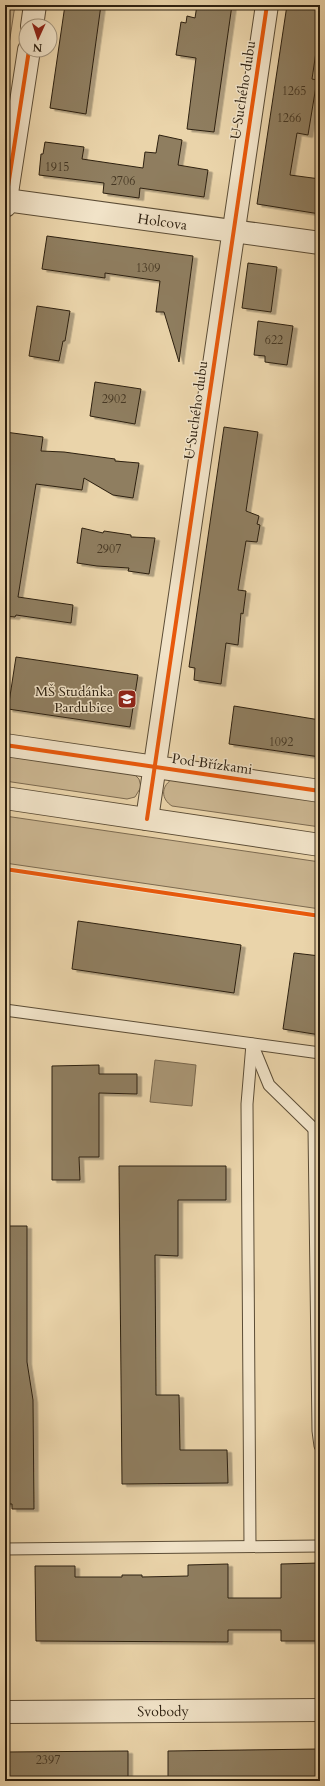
<svg xmlns="http://www.w3.org/2000/svg" width="325" height="1786" font-family="Cardo,serif">
  <style>
    .green { fill: #cab590; stroke: #7c6a50 }
    .water { fill: #aa9776; stroke: #78674d }
    .building { fill: #8f7e60; stroke: #2d2010; filter: url(#shadow) }
    .lines { fill: none; stroke-linecap: round; stroke-linejoin: round }
    .service-casing { stroke: #5c4d36; stroke-width: 13 }
    .minor-casing { stroke: #5c4d36; stroke-width: 24 }
    .tertiary-casing { stroke: #5c4d36; stroke-width: 24 }
    .service { stroke: #f1e3c8; stroke-width: 11 }
    .minor { stroke: #f1e3c8; stroke-width: 22 }
    .tertiary { stroke: #f1e3c8; stroke-width: 22 }
    .cycleway-casing { stroke: #f1e3c8; stroke-width: 6 }
    .cycleway { stroke: #e8590c; stroke-width: 4 }
    .labels { text-anchor: middle; dominant-baseline: central; stroke-width: 3; stroke-linejoin: round; paint-order: stroke }
    .number-label { font-size: 12px; fill: #463824 }
    .street-label { font-size: 14px; fill: #2d2010; stroke: #f1e3c8 }
    .poi-label { font-size: 14px; fill: #2d2010; stroke: #f1e3c8; text-anchor: end }
  </style>
  <defs>
    <filter id="shadow"><feDropShadow dx="4.5" dy="2.5" stdDeviation="0" flood-color="#0004"/></filter>
  </defs>
  <rect width="100%" height="100%" fill="#ead4aa"/>
  <filter id="stains"><feTurbulence type="fractalNoise" baseFrequency=".005" numOctaves="4"/><feColorMatrix values="0 0 0 0 .2 0 0 0 0 .09 0 0 0 0 .02 0 0 0 .5 -.17"/></filter>
  <radialGradient id="worn" r=".72"><stop offset=".6" stop-color="#630" stop-opacity="0"/><stop offset="1" stop-color="#630" stop-opacity=".3"/></radialGradient>
  <g class="green">
    <polygon points="5,5 15,5 5,71"/>
    <polygon points="5,753 133,773 139,779 141,787 135,797 127,799 5,781"/>
    <path d="M171,780L320,801V827L172,806C161,799 161,787 171,780Z"/>
    <polygon points="5,816 320,862 320,909 5,863"/>
  </g>
  <polygon class="water" points="155,1060 196,1065 192,1106 150,1102"/>
  <g class="building">
    <polygon points="65,5 101,5 86,114 50,108"/>
    <polygon points="197,5 232,5 214,132 187,129 196,58 176,55 181,22 186,23 187,16 195,18"/>
    <polygon points="287,5 320,5 320,25 312,79 317,80 308,135 297,133 290,175 320,179 320,214 257,204"/>
    <polygon points="159,135 182,140 178,165 208,170 204,197 140,188 139,198 103,193 104,183 39,175 41,154 43,154 45,142 84,147 82,159 143,168 145,152 156,153"/>
    <polygon points="47,236 193,256 179,362 164,312 156,312 160,281 105,273 105,278 42,269"/>
    <polygon points="248,263 277,267 271,312 242,308"/>
    <polygon points="37,306 70,311 65,341 63,341 59,361 29,356"/>
    <polygon points="258,321 293,326 287,365 265,362 265,356 254,355"/>
    <polygon points="95,382 141,389 135,424 90,416"/>
    <polygon points="224,427 258,432 246,511 259,516 257,524 260,525 257,542 246,541 238,590 246,591 243,614 241,613 238,645 226,643 221,684 194,680 195,668 189,667"/>
    <polygon points="5,432 43,437 41,451 64,452 115,459 115,461 139,463 133,498 113,495 84,478 82,490 36,484 18,597 73,605 71,623 16,615 15,617 5,616"/>
    <polygon points="82,528 103,533 104,531 131,535 131,537 155,538 149,574 128,571 129,568 97,566 77,563"/>
    <polygon points="16,657 138,675 130,727 8,709"/>
    <polygon points="234,706 320,720 320,757 229,744"/>
    <polygon points="78,921 241,945 234,993 72,969"/>
    <polygon points="294,953 320,956 320,1035 283,1029"/>
    <polygon points="99,1065 99,1074 137,1074 137,1094 99,1093 99,1157 79,1157 80,1180 52,1180 52,1066"/>
    <polygon points="119,1166 226,1166 226,1200 178,1200 178,1256 155,1255 156,1395 179,1395 180,1450 227,1450 228,1483 122,1484"/>
    <polygon points="5,1226 27,1226 27,1362 33,1400 34,1509 12,1509 12,1504 5,1504"/>
    <polygon points="319,1563 320,1641 281,1641 281,1630 228,1630 228,1642 36,1641 35,1566 75,1566 75,1577 122,1577 122,1575 142,1575 142,1577 188,1576 188,1565 228,1564 228,1598 281,1598 281,1564"/>
    <polygon points="320,1749 320,1781 168,1781 168,1751"/>
    <polygon points="128,1751 128,1781 5,1781 5,1752"/>
  </g>
  <g class="lines">
    <g class="service-casing">
      <g id="service">
        <polyline points="5,1010 320,1053"/>
        <polyline points="253,1046 269,1085 314,1129"/>
        <polyline points="320,1129 314,1129 318,1431 320,1446"/>
        <polyline points="250,1546 247,1104 252,1044"/>
        <polyline points="5,1549 320,1546"/>
      </g>
    </g>
    <g class="minor-casing">
      <g id="minor">
        <polyline points="32,26 35,5"/>
        <path id="s1" d="M6,200L320,243"/>
        <polyline points="5,206 29,50"/>
        <polyline points="5,745 320,791"/>
        <polyline points="147,819 267,5"/>
        <path id="s2" d="M5,1712L320,1710"/>
      </g>
    </g>
    <g class="tertiary-casing">
      <polyline id="tertiary" points="5,798 320,845"/>
    </g>
    <use href="#service" class="service"/>
    <use href="#minor" class="minor"/>
    <use href="#tertiary" class="tertiary"/>
    <g class="cycleway-casing">
      <g id="cycleway">
        <polyline points="5,206 29,50"/>
        <polyline points="5,745 320,791"/>
        <polyline points="147,819 267,5"/>
        <polyline points="5,869 320,916"/>
      </g>
    </g>
    <use href="#cycleway" class="cycleway"/>
  </g>
  <defs>
    <g id="school-square" transform="scale(1)"><rect x="-9" y="-9" width="18" height="18" rx="4" fill="#8f2418" stroke="#f1e3c8"/><path d="M0-5L7-2L0 1L-7-2ZM-4 1L0 2.5L4 1V4Q0 6-4 4Z" fill="#fff"/></g>
  </defs>
  <g fill-rule="evenodd">
    <use href="#school-square" x="127" y="699"/>
  </g>
  <g class="labels">
    <g class="number-label">
      <text x="294" y="91">1265</text>
      <text x="289" y="118">1266</text>
      <text x="57" y="167">1915</text>
      <text x="123" y="181">2706</text>
      <text x="148" y="268">1309</text>
      <text x="274" y="340">622</text>
      <text x="114" y="399">2902</text>
      <text x="109" y="549">2907</text>
      <text x="281" y="742">1092</text>
      <text x="48" y="1760">2397</text>
    </g>
    <g class="street-label">
      <text transform="translate(243 90) rotate(-81)">U Suchého dubu</text>
      <text stroke="none"><textPath href="#s1" startOffset="158">Holcova</textPath></text>
      <text transform="translate(196 410) rotate(-82)">U Suchého dubu</text>
      <text transform="translate(212 764) rotate(8)">Pod Břízkami</text>
      <text stroke="none"><textPath href="#s2" startOffset="158">Svobody</textPath></text>
    </g>
    <g class="poi-label">
      <text x="113" y="691">MŠ Studánka<tspan x="113" dy="16">Pardubice</tspan></text>
    </g>
  </g>
  <rect width="325" height="1786" fill="none" stroke="#ead4aa" stroke-width="20"/>
  <rect x="6" y="6" width="313" height="1774" fill="none" stroke="#2d2010" stroke-width="2"/>
  <rect x="10" y="10" width="305" height="1766" fill="none" stroke="#2d2010"/>
  <g transform="translate(38 38) rotate(183)"><circle r="19" fill="#f1e3c8" stroke="#a3957e"/>
  <path d="M0-3L7 15L0 10L-7 15Z" fill="#8f2418"/>
  <text y="-6" font-size="11" font-weight="bold" text-anchor="middle" fill="#2d2010">N</text>
  </g>
  <rect width="100%" height="100%" filter="url(#stains)"/>
  <rect width="100%" height="100%" fill="url(#worn)"/>
</svg>
